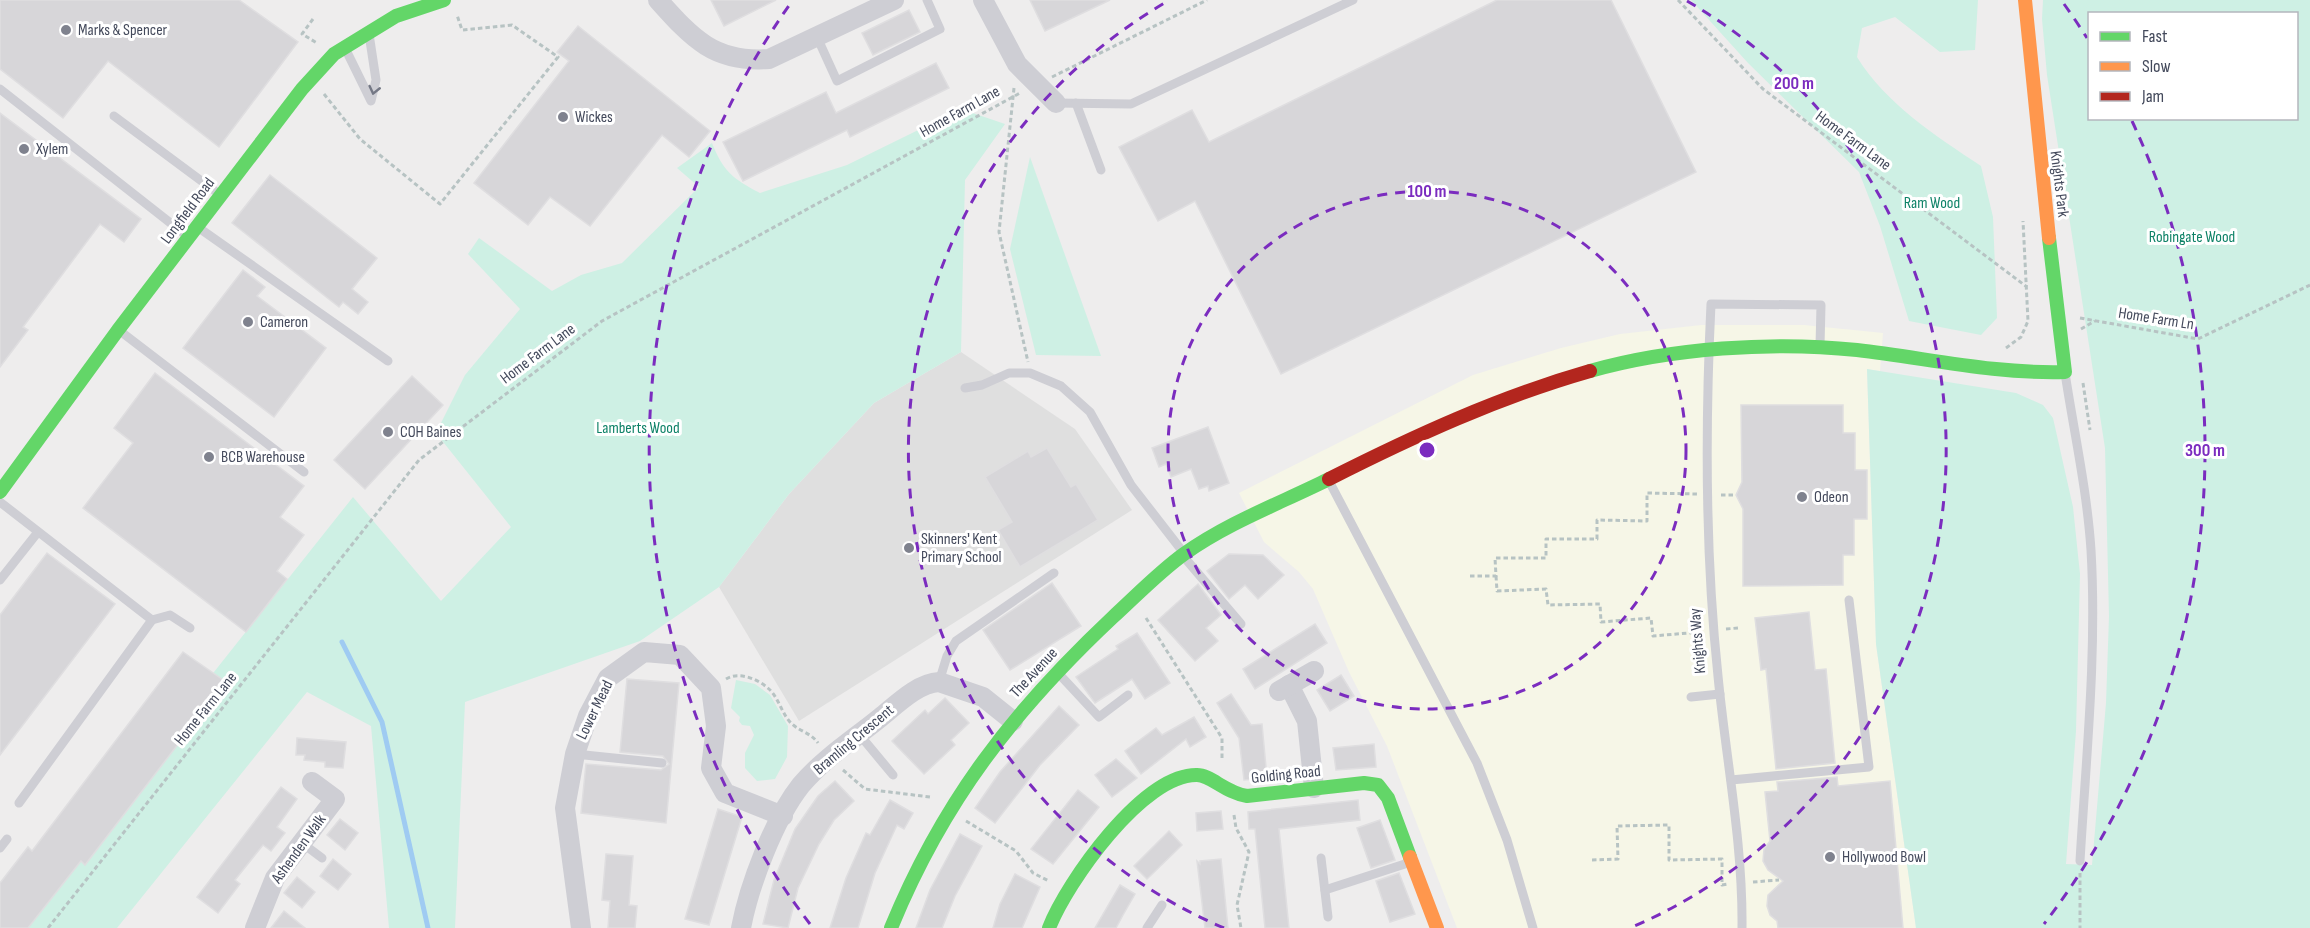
<svg xmlns="http://www.w3.org/2000/svg" width="2310" height="928" font-family="'Sofia Sans Condensed',sans-serif">
  <style>
    .commercial { fill: #f6f6e7 }
    .education { fill: #dfdfdf }
    .green { fill: #cef0e4; fill-rule: evenodd }
    .lines { fill: none; stroke-linecap: round; stroke-linejoin: round }
    .stream { stroke: #9fcbf2; stroke-width: 5 }
    .building { fill: #d7d6d9; stroke: #dfdee0; stroke-width: 1.5 }
    .path { stroke: #b7c3c3; stroke-width: 3; stroke-dasharray: 4.5 3; stroke-linecap: butt }
    .lane { stroke: #ceced4; stroke-width: 9 }
    .street { stroke: #ceced4; stroke-width: 20 }
    .fast { stroke: #63d668; stroke-width: 14 }
    .slow { stroke: #ff974d; stroke-width: 14 }
    .jam { stroke: #b3261e; stroke-width: 14 }
    .oneway { stroke: #747885 }
    .ring { fill: none; stroke: #7b2cbf; stroke-width: 3; stroke-dasharray: 10 8 }
    .poi-dot { fill: #7f828e; stroke: #fff; stroke-width: 2 }
    .labels { text-anchor: middle; dominant-baseline: central; stroke-width: 6; stroke-linejoin: round; paint-order: stroke }
    .poi-label { font-size: 16px; fill: #43495b; stroke: #fff; text-anchor: start }
    .street-label { font-size: 16px; fill: #43495b; stroke: #fff }
    .park-label { font-size: 16px; fill: #0e8267; stroke: #fff }
    .centre { fill: #7b2cbf; stroke: #fff; stroke-width: 3 }
    .ring-label { font-size: 18px; text-anchor: middle; font-weight: bold; fill: #7b2cbf; stroke: #fff; stroke-width: 6; stroke-linejoin: round; paint-order: stroke }
  </style>
  <rect width="100%" height="100%" fill="#eeeded"/>
  <polygon class="commercial" points="1701,325 1804,325 1883,333 1880,371 1867,369 1876,644 1916,928 1457,928 1387,746 1349,672 1313,589 1299,572 1264,542 1239,493 1473,375 1561,348 1620,334"/>
  <polygon class="education" points="961,352 1075,429 1132,510 799,721 719,587 789,494 874,403"/>
  <g class="green">
    <path d="M1691,0H1978L1975,50L1940,52L1895,17L1862,28L1857,57C1886,104 1936,136 1981,166L1993,217L1997,318L1981,335L1909,321L1880,226L1859,172L1748,63Z"/>
    <path d="M2043,0H2310V928H1916L1876,644L1867,369L2016,393L2043,405L2053,418L2073,507L2080,574L2076,731L2066,864L2092,865L2106,703L2109,616L2105,448L2047,75L2042,19ZM2090,14H2296V118H2090Z"/>
    <path d="M961,109L1005,124L965,180L961,352L874,403L789,494L719,587L640,641L465,702L455,928H389L371,726L307,692L117,928H21L214,672L353,497L441,601L511,527L436,433L465,375L520,309L468,254L479,238L552,291L581,275L622,263L699,187L677,168L712,143C723,171 733,179 760,193L847,165Z"/>
    <polygon points="1030,157 1101,356 1036,355 1010,249"/>
    <polygon points="736,680 755,684 770,695 788,726 787,757 775,779 757,781 745,768 745,753 754,735 750,726 742,725 739,721 740,717 731,708"/>
  </g>
  <g class="lines">
    <polyline class="stream" points="342,642 382,722 428,928"/>
  </g>
  <g class="building">
    <polygon points="0,0 239,0 298,42 219,147 108,61 63,118 0,69"/>
    <polygon points="711,0 776,0 724,26"/>
    <polygon points="1030,0 1110,0 1045,31"/>
    <polygon points="1497,0 1611,0 1696,172 1281,374 1195,201 1158,221 1119,147 1192,110 1209,142"/>
    <polygon points="909,10 920,32 873,55 862,33"/>
    <polygon points="578,26 710,131 689,157 662,135 590,226 550,197 528,225 474,183 569,61 557,52"/>
    <polygon points="936,63 949,88 850,137 847,130 743,181 723,142 826,92 836,113"/>
    <polygon points="0,113 141,219 124,242 100,224 23,327 28,330 0,367"/>
    <polygon points="270,175 377,258 352,289 368,302 358,314 343,302 339,307 232,223"/>
    <polygon points="243,270 265,287 257,296 326,348 274,417 183,348"/>
    <polygon points="155,373 304,486 280,517 304,535 277,571 287,579 246,632 83,508 133,443 114,428"/>
    <polygon points="412,376 443,405 365,489 334,460"/>
    <polygon points="1741,405 1843,405 1843,433 1855,433 1855,470 1867,470 1867,519 1854,519 1854,555 1843,555 1843,585 1743,586 1743,509 1736,495 1742,482"/>
    <polygon points="1208,427 1229,483 1209,491 1208,486 1199,489 1191,469 1171,477 1166,464 1159,467 1152,448"/>
    <polygon points="1047,448 1071,487 1076,484 1098,520 1020,567 998,530 1012,522 985,477 1028,451 1031,457"/>
    <polygon points="47,553 115,604 0,755 0,615"/>
    <polygon points="1229,554 1263,555 1284,575 1258,599 1245,585 1229,599 1207,571"/>
    <polygon points="1052,583 1081,626 1010,670 983,630"/>
    <polygon points="1198,584 1221,615 1206,628 1218,641 1195,661 1158,620"/>
    <polygon points="1809,612 1815,670 1826,669 1835,763 1776,769 1766,669 1761,670 1755,618"/>
    <polygon points="1315,624 1327,643 1255,689 1243,669"/>
    <polygon points="1137,633 1170,683 1145,699 1132,679 1095,703 1076,677 1118,649 1116,646"/>
    <polygon points="183,652 226,682 85,865 81,861 28,928 0,928 0,883 28,847 32,851"/>
    <polygon points="1341,675 1354,696 1330,711 1317,690"/>
    <polygon points="627,679 679,683 666,823 581,813 586,764 661,770 669,764 663,756 620,752"/>
    <polygon points="1231,694 1251,725 1262,724 1267,778 1244,780 1239,738 1217,703"/>
    <polygon points="945,698 969,723 951,740 955,745 924,774 892,741 925,710 928,714"/>
    <polygon points="1059,706 1079,725 1040,765 995,823 975,808 1000,772"/>
    <polygon points="1194,717 1206,737 1190,747 1186,739 1141,774 1125,751 1156,728 1162,735"/>
    <polygon points="297,738 346,742 343,768 325,767 325,762 304,760 305,755 296,755"/>
    <polygon points="1374,744 1376,767 1336,770 1333,748"/>
    <polygon points="1116,759 1137,778 1112,797 1095,775"/>
    <polygon points="1837,777 1838,786 1890,781 1903,928 1778,928 1777,921 1770,915 1767,906 1768,895 1783,881 1768,870 1763,861 1764,849 1770,841 1765,792 1778,791 1777,782"/>
    <polygon points="835,781 854,801 834,820 819,844 798,888 788,928 763,924 774,880 795,829 818,796"/>
    <polygon points="281,787 297,799 277,827 285,833 271,851 263,845 235,880 240,884 218,913 197,897"/>
    <polygon points="1078,790 1099,807 1053,864 1031,849"/>
    <polygon points="890,800 913,813 904,829 897,825 875,873 858,928 830,928 846,878 866,833 870,835"/>
    <polygon points="1358,800 1360,820 1279,829 1289,928 1265,928 1255,829 1249,829 1248,812"/>
    <polygon points="718,809 742,817 709,925 685,919"/>
    <polygon points="1221,811 1223,829 1197,831 1196,813"/>
    <polygon points="340,819 358,833 345,850 327,835"/>
    <polygon points="1380,820 1395,860 1371,868 1357,828"/>
    <polygon points="1169,831 1182,845 1147,879 1134,866"/>
    <polygon points="960,834 982,846 955,896 942,928 916,928 930,890"/>
    <polygon points="606,854 633,856 629,905 637,906 635,928 608,928 610,901 602,900"/>
    <polygon points="333,859 351,874 338,890 320,876"/>
    <polygon points="1221,859 1228,928 1205,928 1197,861 1200,864 1200,861"/>
    <polygon points="1399,873 1415,914 1390,922 1376,881"/>
    <polygon points="1015,874 1040,887 1022,928 993,928 1000,904"/>
    <polygon points="297,877 315,892 302,908 284,893"/>
    <polygon points="1120,885 1135,894 1123,915 1116,928 1095,928"/>
    <polygon points="284,911 305,928 271,928"/>
  </g>
  <g class="lines">
    <g class="path">
      <polyline points="1678,0 1763,89 2027,287"/>
      <polyline points="313,19 302,34 317,43"/>
      <polyline points="1052,77 1207,0"/>
      <polyline points="1014,88 999,232 1028,362"/>
      <polyline points="324,94 360,139 440,204 558,57 512,25 462,30 457,15"/>
      <polyline points="2080,318 2198,339 2310,285"/>
      <polyline points="2081,329 2095,321"/>
      <polyline points="2006,348 2021,337 2028,321 2023,221"/>
      <polyline points="2083,383 2090,430"/>
      <polyline points="1721,495 1736,495"/>
      <polyline points="1470,576 1496,576 1495,558 1546,558 1546,539 1597,539 1597,520 1647,521 1647,493 1697,494"/>
      <polyline points="1496,576 1497,591 1546,589 1548,605 1600,604 1601,622 1651,618 1653,636 1701,632"/>
      <polyline points="1146,618 1222,738 1222,760"/>
      <polyline points="1726,629 1738,628"/>
      <path d="M726,679C739,671 758,679 769,689C779,698 782,715 792,724C801,732 811,733 818,743"/>
      <polyline points="843,770 865,789 930,797"/>
      <polyline points="1234,815 1236,828 1249,852 1237,905 1241,928"/>
      <polyline points="966,821 1016,851 1033,873 1049,881"/>
      <polyline points="1592,860 1618,859 1617,826 1669,825 1669,860 1722,859 1722,885 1728,884"/>
      <polyline points="2080,873 2080,928"/>
      <polyline points="1753,882 1779,880"/>
      <polyline points="48,928 419,460 602,321 1020,93"/>
    </g>
    <g class="lane">
      <polyline points="817,37 837,81 940,29 927,0"/>
      <polyline points="346,50 371,101 376,80 369,34"/>
      <polyline points="0,89 187,236"/>
      <polyline points="1056,103 1131,104 1353,0"/>
      <polyline points="1076,103 1101,170"/>
      <polyline points="114,116 219,194"/>
      <polyline points="199,228 388,361"/>
      <polyline points="120,331 304,472"/>
      <path d="M2065,373C2074,432 2087,490 2091,550C2097,653 2086,758 2080,861"/>
      <polyline points="965,388 982,385 1009,373 1030,373 1061,386 1090,412 1131,485 1183,552"/>
      <polyline points="1329,481 1477,763 1507,840 1533,928"/>
      <polyline points="0,502 152,620 19,803"/>
      <polyline points="1184,557 1241,624"/>
      <polyline points="0,580 38,532"/>
      <polyline points="152,620 170,615 190,628"/>
      <polyline points="1059,674 1099,717 1128,695"/>
      <polyline points="939,682 947,656 956,641 1054,573"/>
      <polyline points="1691,697 1720,694"/>
      <polyline points="859,734 893,775"/>
      <polyline points="575,754 662,763"/>
      <polyline points="1731,780 1869,767 1849,600"/>
      <polyline points="302,843 322,858"/>
      <polyline points="0,848 7,839"/>
      <polyline points="1321,858 1328,917"/>
      <polyline points="1325,890 1411,862"/>
      <polyline points="1147,928 1162,905"/>
      <path d="M1742,928C1743,843 1726,760 1718,676C1705,553 1705,427 1711,304L1821,305L1820,346"/>
    </g>
    <g class="street">
      <path d="M658,0C692,38 714,63 769,59L894,0"/>
      <polyline points="983,0 1017,64 1056,103"/>
      <polyline points="1289,685 1307,721 1314,788"/>
      <polyline points="1279,691 1314,671"/>
      <polyline points="255,928 275,878 335,799 312,782"/>
      <polyline points="581,928 565,808 575,754 588,716 608,678 644,652 680,655 711,688 716,726 711,768 725,793 783,816"/>
      <path d="M741,928C749,886 774,819 801,785C824,758 854,739 881,717C897,704 918,683 939,682L983,697L1013,721"/>
    </g>
    <g class="fast">
      <path d="M1590,371C1671,348 1773,341 1857,350C1927,358 1994,374 2065,372L2049,238"/>
      <polyline points="0,492 118,330 302,89 334,54 396,16 444,0"/>
      <path d="M891,928C943,801 1014,710 1113,617C1136,596 1159,572 1184,554C1229,522 1281,503 1329,479"/>
      <path d="M1049,928C1067,882 1143,774 1197,775C1211,775 1226,793 1247,796L1364,783L1378,785L1388,798L1410,857"/>
    </g>
    <g class="slow">
      <polyline points="2025,0 2049,238"/>
      <polyline points="1410,857 1437,928"/>
    </g>
    <path class="jam" d="M1329,479C1414,436 1499,397 1590,371"/>
  </g>
  <defs><path id="oneway-chevron" d="M-2-3.5L2.5 0L-2 3.5" fill="none" stroke-width="1.6" stroke-linecap="round" stroke-linejoin="round" transform="scale(1.5)"/></defs>
  <use class="oneway" href="#oneway-chevron" transform="translate(374 90) rotate(103)"/>
  <g class="ring">
    <circle cx="1427" cy="450" r="259"/>
    <path d="M1224 928A519 519 0 0 1 1168 1M1687 1A519 519 0 0 1 1630 928"/>
    <path d="M810 924A778 778 0 0 1 790 4M2064 4A778 778 0 0 1 2087 38M2132 121A778 778 0 0 1 2044 924"/>
  </g>
  <g class="poi-dot">
    <circle cx="66" cy="30" r="6"/>
    <circle cx="563" cy="117" r="6"/>
    <circle cx="24" cy="149" r="6"/>
    <circle cx="248" cy="322" r="6"/>
    <circle cx="388" cy="432" r="6"/>
    <circle cx="209" cy="457" r="6"/>
    <circle cx="1802" cy="497" r="6"/>
    <circle cx="909" cy="548" r="6"/>
    <circle cx="1830" cy="857" r="6"/>
  </g>
  <g class="labels">
    <g class="poi-label">
      <text x="78" y="30">Marks &amp; Spencer</text>
      <text x="575" y="117">Wickes</text>
      <text x="36" y="149">Xylem</text>
      <text x="260" y="322">Cameron</text>
      <text x="400" y="432">COH Baines</text>
      <text x="221" y="457">BCB Warehouse</text>
      <text x="1814" y="497">Odeon</text>
      <text x="921" y="539">Skinners' Kent<tspan x="921" dy="18">Primary School</tspan></text>
      <text x="1842" y="857">Hollywood Bowl</text>
    </g>
    <g class="street-label">
      <text transform="translate(960 112) rotate(-29)">Home Farm Lane</text>
      <text transform="translate(1853 141) rotate(36)">Home Farm Lane</text>
      <text transform="translate(2059 184) rotate(83)">Knights Park</text>
      <text transform="translate(188 211) rotate(-53)">Longfield Road</text>
      <text transform="translate(2156 319) rotate(9)">Home Farm Ln</text>
      <text transform="translate(538 354) rotate(-37)">Home Farm Lane</text>
      <text transform="translate(1698 641) rotate(-95)">Knights Way</text>
      <text transform="translate(1034 673) rotate(-47)">The Avenue</text>
      <text transform="translate(206 709) rotate(-51)">Home Farm Lane</text>
      <text transform="translate(595 710) rotate(-64)">Lower Mead</text>
      <text transform="translate(854 740) rotate(-40)">Bramling Crescent</text>
      <text transform="translate(1286 775) rotate(-6)">Golding Road</text>
      <text transform="translate(299 849) rotate(-54)">Ashenden Walk</text>
    </g>
    <g class="park-label">
      <text x="1932" y="203">Ram Wood</text>
      <text x="2192" y="237">Robingate Wood</text>
      <text x="638" y="428">Lamberts Wood</text>
    </g>
  </g>
  <circle cx="1427" cy="450" r="9" class="centre"/>
  <g class="ring-label">
    <text x="1794" y="89">200 m</text>
    <text x="1427" y="197">100 m</text>
    <text x="2205" y="456">300 m</text>
  </g>
  <rect x="2088" y="12" width="210" height="108" fill="#ffffff" stroke="#b4b6bd" stroke-width="1.5"/>
  <rect x="2100" y="32" width="30" height="9" fill="#63d668" stroke="#b4b6bd" stroke-width="1.5"/>
  <text x="2142" y="42" font-size="18" fill="#43495b">Fast</text>
  <rect x="2100" y="62" width="30" height="9" fill="#ff974d" stroke="#b4b6bd" stroke-width="1.5"/>
  <text x="2142" y="72" font-size="18" fill="#43495b">Slow</text>
  <rect x="2100" y="92" width="30" height="9" fill="#b3261e" stroke="#b4b6bd" stroke-width="1.5"/>
  <text x="2142" y="102" font-size="18" fill="#43495b">Jam</text>
</svg>
